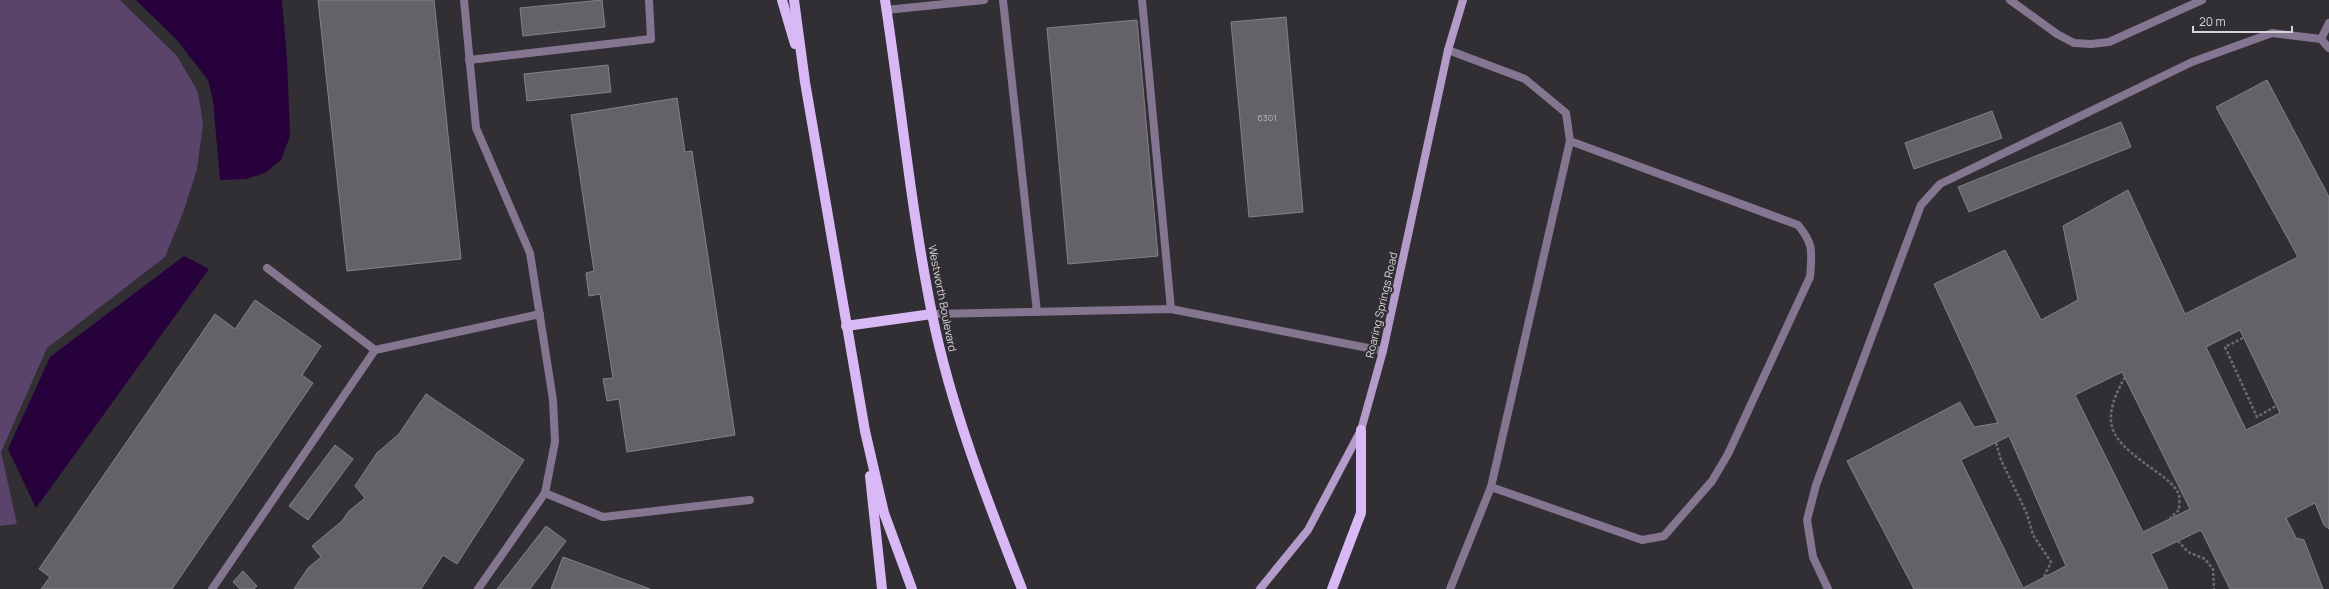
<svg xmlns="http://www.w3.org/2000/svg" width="2329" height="589" font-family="Manrope,sans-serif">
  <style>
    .green { fill: #5a446c }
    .water { fill: #26013b }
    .building { fill: #646168; stroke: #858188; fill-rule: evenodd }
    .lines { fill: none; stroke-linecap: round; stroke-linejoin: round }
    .path { stroke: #6e6b70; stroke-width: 2.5; stroke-dasharray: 3 2; stroke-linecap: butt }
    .lane { stroke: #847591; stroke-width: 8 }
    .street { stroke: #847591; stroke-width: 8 }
    .secondary { stroke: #b49bc9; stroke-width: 8 }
    .primary { stroke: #d9b9f5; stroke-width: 10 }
    .labels { text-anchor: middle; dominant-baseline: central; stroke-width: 4; stroke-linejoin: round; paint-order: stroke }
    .number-label { font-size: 9px; fill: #bab7bc }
    .street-label { font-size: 11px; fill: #d6d4d8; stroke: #312e34 }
  </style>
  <rect width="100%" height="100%" fill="#312e34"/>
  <polygon class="green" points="0,0 120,0 177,56 198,92 203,124 197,169 184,210 165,257 47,348 1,452 17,524 0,526"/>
  <g class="water">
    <polygon points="136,0 282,0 287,59 290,136 281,160 265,173 246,179 220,180 213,100 208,80 176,39"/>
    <polygon points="184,256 209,269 36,508 8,449 50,357"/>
  </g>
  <g class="building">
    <polygon points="318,0 434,0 461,259 347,271"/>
    <polygon points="602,0 605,27 523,36 520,8"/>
    <polygon points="1286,17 1303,212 1249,217 1231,22"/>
    <polygon points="1137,20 1158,256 1068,264 1047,28"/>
    <polygon points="608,65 611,92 527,101 524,74"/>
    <path d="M2267,80L2329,197V529L2324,525L2315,503L2286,518L2296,538L2304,540L2323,589H2230L2201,530L2151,554L2168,589H1914L1847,461L1960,402L1974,427L1998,423L1934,284L2005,250L2041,320L2078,300L2063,226L2128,190L2185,314L2298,257L2216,107ZM2240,330L2280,413L2246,430L2206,347ZM2122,372L2190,509L2143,532L2075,395ZM2009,436L2066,566L2023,588L1961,460Z"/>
    <polygon points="677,98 685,152 692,151 735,435 627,452 619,399 607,401 603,379 613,378 600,294 589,296 586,273 594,271 571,115"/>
    <polygon points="1992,111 2002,138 1914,169 1905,143"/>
    <polygon points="2121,122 2131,147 1969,212 1958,187"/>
    <polygon points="255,300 321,346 302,375 313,383 172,589 41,589 50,577 39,569 215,314 235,329"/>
    <polygon points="426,394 524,460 457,564 443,555 421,589 294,589 308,568 321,557 312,546 342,521 349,511 365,498 355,486 377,453 399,434"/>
    <polygon points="335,445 353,459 308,520 289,506"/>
    <polygon points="546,526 566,541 530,589 497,589"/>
    <polygon points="563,557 650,589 551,589"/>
    <polygon points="243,571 257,586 254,589 240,589 233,582"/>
  </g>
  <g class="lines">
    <g class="path">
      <polyline points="2243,338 2225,347 2257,417 2276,406"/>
      <path d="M2125,377C2095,430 2116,442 2158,473C2165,478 2176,486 2179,495C2180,499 2179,506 2179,510L2170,518"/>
      <polyline points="1996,443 2001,460 2027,514 2033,535 2051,562 2044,577"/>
      <polyline points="2178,541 2188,552 2205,559 2213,569 2214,589"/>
    </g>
    <g class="lane">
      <polyline points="464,0 476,128 530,253 553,400 555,442 545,493 478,589"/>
      <polyline points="1003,0 1037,312"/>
      <polyline points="1142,0 1171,309"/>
      <polyline points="886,10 984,0"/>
      <polyline points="2321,39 2329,23"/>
      <polyline points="1448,50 1525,79 1566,113 1570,141 1491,487 1450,589"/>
      <polyline points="469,60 651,39 649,0"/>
      <polyline points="267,268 375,350"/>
      <polyline points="932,314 1171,309 1383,351"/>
      <path d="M1491,487L1642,540L1664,536L1712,481L1728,454L1810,277C1812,252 1814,244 1798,225L1570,141"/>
      <polyline points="545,493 603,517 750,500"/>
      <polyline points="212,589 375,350 540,314"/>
      <polyline points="1828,589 1813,557 1807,520 1816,485 1921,205 1940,184 2192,62 2272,33 2321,39 2329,48"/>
    </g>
    <polyline class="street" points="2010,0 2057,34 2074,43 2091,44 2109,42 2202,0"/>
    <polyline class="secondary" points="1260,589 1308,530 1361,430 1383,351 1448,50 1463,0"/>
    <g class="primary">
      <polyline points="782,0 795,44"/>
      <polyline points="794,0 805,82 865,431 884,513 912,589"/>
      <path d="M885,0C901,104 911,210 932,314C951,408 987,500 1022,589"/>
      <polyline points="846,326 932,314"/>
      <polyline points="870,476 882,589"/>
      <polyline points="1332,589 1361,513 1361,430"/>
    </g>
  </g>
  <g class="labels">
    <g class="number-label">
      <text x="1267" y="117">6301</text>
    </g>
    <g class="street-label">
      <text transform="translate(943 298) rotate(79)">Westworth Boulevard</text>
      <text transform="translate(1381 305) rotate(-77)">Roaring Springs Road</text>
    </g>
  </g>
  <path d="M2193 26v6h99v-6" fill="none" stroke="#d6d4d8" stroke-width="2"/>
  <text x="2199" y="26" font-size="12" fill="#d6d4d8" stroke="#312e34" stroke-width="3" paint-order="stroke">20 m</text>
</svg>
